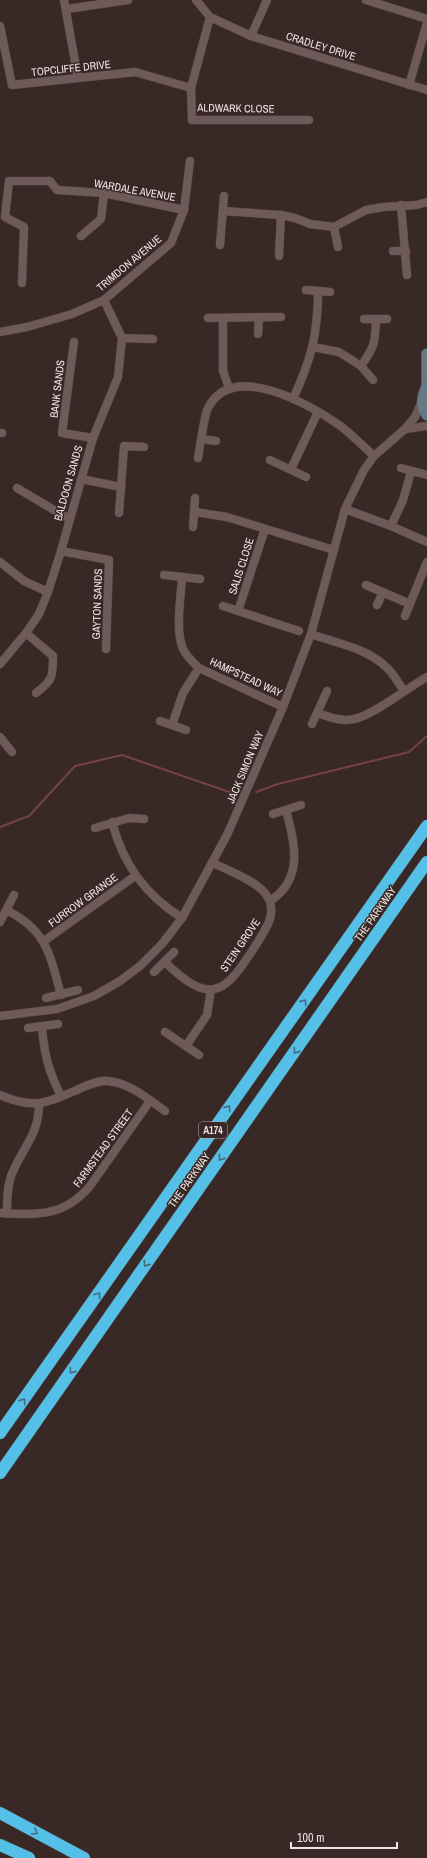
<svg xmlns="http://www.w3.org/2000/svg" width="427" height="1858" font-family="'Archivo Narrow',sans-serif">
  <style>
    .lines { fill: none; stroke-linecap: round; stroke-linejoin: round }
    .stream { stroke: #724444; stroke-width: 2 }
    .street-casing { stroke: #514442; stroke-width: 9 }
    .secondary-casing { stroke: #514442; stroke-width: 12 }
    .highway-casing { stroke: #514442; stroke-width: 13 }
    .street { stroke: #6e5b59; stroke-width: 8 }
    .secondary { stroke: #667984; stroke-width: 11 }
    .highway { stroke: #55c0e7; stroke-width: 12 }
    .oneway { stroke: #456c7d }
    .labels { text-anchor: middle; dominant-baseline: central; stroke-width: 3; stroke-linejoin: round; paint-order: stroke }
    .shield { fill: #382826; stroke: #b8acaa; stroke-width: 1 }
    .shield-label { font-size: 10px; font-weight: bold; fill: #efe4e2 }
    .street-label { font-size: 11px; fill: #efe4e2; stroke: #382826 }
  </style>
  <rect width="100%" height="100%" fill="#382826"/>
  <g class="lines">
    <g class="stream">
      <polyline points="256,792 278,784 409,752 427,736"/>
      <polyline points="0,827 29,816 75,766 122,755 235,794"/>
    </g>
    <g class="street-casing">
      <g id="street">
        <polyline points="64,0 78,78"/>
        <polyline points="196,0 210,17 251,36 427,90"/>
        <polyline points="366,0 427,19"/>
        <polyline points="67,9 128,0"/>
        <polyline points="210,17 191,88 192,120 309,120"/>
        <polyline points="0,26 12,85 135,72 191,88"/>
        <polyline points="251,36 267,0"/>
        <polyline points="409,85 427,23"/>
        <polyline points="401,205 407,275"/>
        <polyline points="223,211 281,215 295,218 310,224 334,227 366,210 384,207 416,205 427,202"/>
        <polyline points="334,227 338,247"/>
        <polyline points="81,236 101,219 104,193"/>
        <polyline points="220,245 224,196"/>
        <polyline points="393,251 406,251"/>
        <polyline points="279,256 281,215"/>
        <polyline points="22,283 24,227 5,217 9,181 50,181 57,190 104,193 184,210"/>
        <polyline points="306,290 330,292"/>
        <polyline points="208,318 281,317"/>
        <polyline points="223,319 223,371 229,388"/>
        <polyline points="364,319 387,319"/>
        <polyline points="0,332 27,327 72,314 104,300 171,243 184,210 190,161"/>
        <polyline points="258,334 259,318"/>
        <polyline points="122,338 153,339"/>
        <polyline points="74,342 62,433 93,438"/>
        <polyline points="313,347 339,352 361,366 373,380"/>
        <path d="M361,366C375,346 375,343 376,320"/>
        <path d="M293,399C311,360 318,334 318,291"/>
        <polyline points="405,429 427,426"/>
        <polyline points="0,433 2,433"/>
        <polyline points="202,439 216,441"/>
        <path d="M198,458C200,447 204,416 208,408C233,359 312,406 342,427C353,436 363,446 374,456"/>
        <polyline points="270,460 306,477"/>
        <polyline points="401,468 427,475"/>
        <polyline points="291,469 318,412"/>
        <polyline points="81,479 121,487 124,446 144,447"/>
        <polyline points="17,488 69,519"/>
        <polyline points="345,509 391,526 427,542"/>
        <polyline points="195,512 227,517 334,550"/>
        <polyline points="119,513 121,487"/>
        <polyline points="391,526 403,500 411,472"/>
        <polyline points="193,527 195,498"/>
        <polyline points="61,551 109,560 106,649"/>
        <polyline points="0,562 24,581 48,592"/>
        <polyline points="164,575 200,579"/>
        <path d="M182,577C181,596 175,631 183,649C186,656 193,662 199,668L283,707"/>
        <polyline points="366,585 410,604"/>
        <polyline points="377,605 383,592"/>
        <polyline points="223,606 299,631"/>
        <polyline points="238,611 265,529"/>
        <polyline points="405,616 427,562"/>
        <path d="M26,633L53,656C53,677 53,680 36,693"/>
        <path d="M311,634C335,643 368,648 387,668C394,674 398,683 404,691"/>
        <polyline points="0,664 26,633 39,614 48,592 61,551 93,438 118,377 122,338 104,300"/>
        <path d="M318,713C329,717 342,722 354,719C372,716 409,687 427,677"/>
        <polyline points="160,721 186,730"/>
        <polyline points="312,724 327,691"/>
        <polyline points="172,725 183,693 199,668"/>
        <polyline points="0,737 12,752"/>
        <polyline points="273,814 301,805"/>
        <path d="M112,822C123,864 145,895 182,918"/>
        <polyline points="95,828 129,818 144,819"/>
        <path d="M270,901C304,879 295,844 286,810"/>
        <path d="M6,910C47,930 50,955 61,995"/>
        <polyline points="0,922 14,895"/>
        <polyline points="44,941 135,876"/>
        <path d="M165,962C176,973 198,993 214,989C219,988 226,984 230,980C240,971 266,931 270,919C272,911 272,903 267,896C259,882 227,870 213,863"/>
        <polyline points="154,972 174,952"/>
        <polyline points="46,998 78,990"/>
        <polyline points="0,1016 57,1009 94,996 120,981 140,966 162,944 182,918 227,835 283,707 311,634 345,509 364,470 374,456 405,429 415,417 422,401"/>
        <path d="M42,1027C44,1054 49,1072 61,1096"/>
        <polyline points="28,1028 58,1024"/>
        <polyline points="165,1032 199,1055"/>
        <polyline points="186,1046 207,1015 211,990"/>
        <path d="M0,1095C35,1110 46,1103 79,1089C88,1085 98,1080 108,1081C130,1083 148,1099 165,1111"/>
        <path d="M0,1213C37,1215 64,1217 90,1186L150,1101"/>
        <path d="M7,1214C7,1201 7,1188 11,1176C21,1149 39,1136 39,1104"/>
      </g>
    </g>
    <g class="secondary-casing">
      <g id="secondary">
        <polyline points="427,387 427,354"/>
        <path d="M427,387C422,396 421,406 427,415"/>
      </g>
    </g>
    <g class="highway-casing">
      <g id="highway">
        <polyline points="0,1433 427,826"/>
        <polyline points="0,1473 427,862"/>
        <polyline points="0,1813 84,1858"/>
        <polyline points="0,1845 29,1858"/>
      </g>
    </g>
    <use href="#street" class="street"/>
    <use href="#secondary" class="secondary"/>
    <use href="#highway" class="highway"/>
  </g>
  <defs><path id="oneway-chevron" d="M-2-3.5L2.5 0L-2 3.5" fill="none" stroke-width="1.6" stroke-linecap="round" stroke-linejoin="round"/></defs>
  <g class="oneway">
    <use href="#oneway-chevron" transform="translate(304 1002) rotate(-55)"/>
    <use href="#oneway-chevron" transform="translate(296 1051) rotate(125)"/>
    <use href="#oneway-chevron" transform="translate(228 1108) rotate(-55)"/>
    <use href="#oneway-chevron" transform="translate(221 1158) rotate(125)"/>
    <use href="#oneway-chevron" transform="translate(146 1264) rotate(125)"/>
    <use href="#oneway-chevron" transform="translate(98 1295) rotate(-55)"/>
    <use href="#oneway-chevron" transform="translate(72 1371) rotate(125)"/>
    <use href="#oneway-chevron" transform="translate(23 1401) rotate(-55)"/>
    <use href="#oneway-chevron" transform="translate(35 1832) rotate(28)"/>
  </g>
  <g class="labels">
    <rect class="shield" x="199" y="1122" width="28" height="16" rx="3"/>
    <g class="shield-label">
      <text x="213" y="1130">A174</text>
    </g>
    <g class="street-label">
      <text transform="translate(321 46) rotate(17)">CRADLEY DRIVE</text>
      <text transform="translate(71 68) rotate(-6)">TOPCLIFFE DRIVE</text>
      <text transform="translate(236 108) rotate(1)">ALDWARK CLOSE</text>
      <text transform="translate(135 190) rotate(10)">WARDALE AVENUE</text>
      <text transform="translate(129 263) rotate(-40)">TRIMDON AVENUE</text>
      <text transform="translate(57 389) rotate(-83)">BANK SANDS</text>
      <text transform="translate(68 483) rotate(-74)">BALDOON SANDS</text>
      <text transform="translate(241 566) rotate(-72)">SALIS CLOSE</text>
      <text transform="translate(97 604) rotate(-88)">GAYTON SANDS</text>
      <text transform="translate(246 677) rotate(25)">HAMPSTEAD WAY</text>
      <text transform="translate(245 767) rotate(-67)">JACK SIMON WAY</text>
      <text transform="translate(83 900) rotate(-36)">FURROW GRANGE</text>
      <text transform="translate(375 914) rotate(-55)">THE PARKWAY</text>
      <text transform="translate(240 945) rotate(-56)">STEIN GROVE</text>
      <text transform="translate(103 1148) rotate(-54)">FARMSTEAD STREET</text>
      <text transform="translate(189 1180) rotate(-55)">THE PARKWAY</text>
    </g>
  </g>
  <path d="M291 1842v6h106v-6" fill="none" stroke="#efe4e2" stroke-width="2"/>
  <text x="297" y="1842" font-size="12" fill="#efe4e2" stroke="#382826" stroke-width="3" paint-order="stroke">100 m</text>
</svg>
